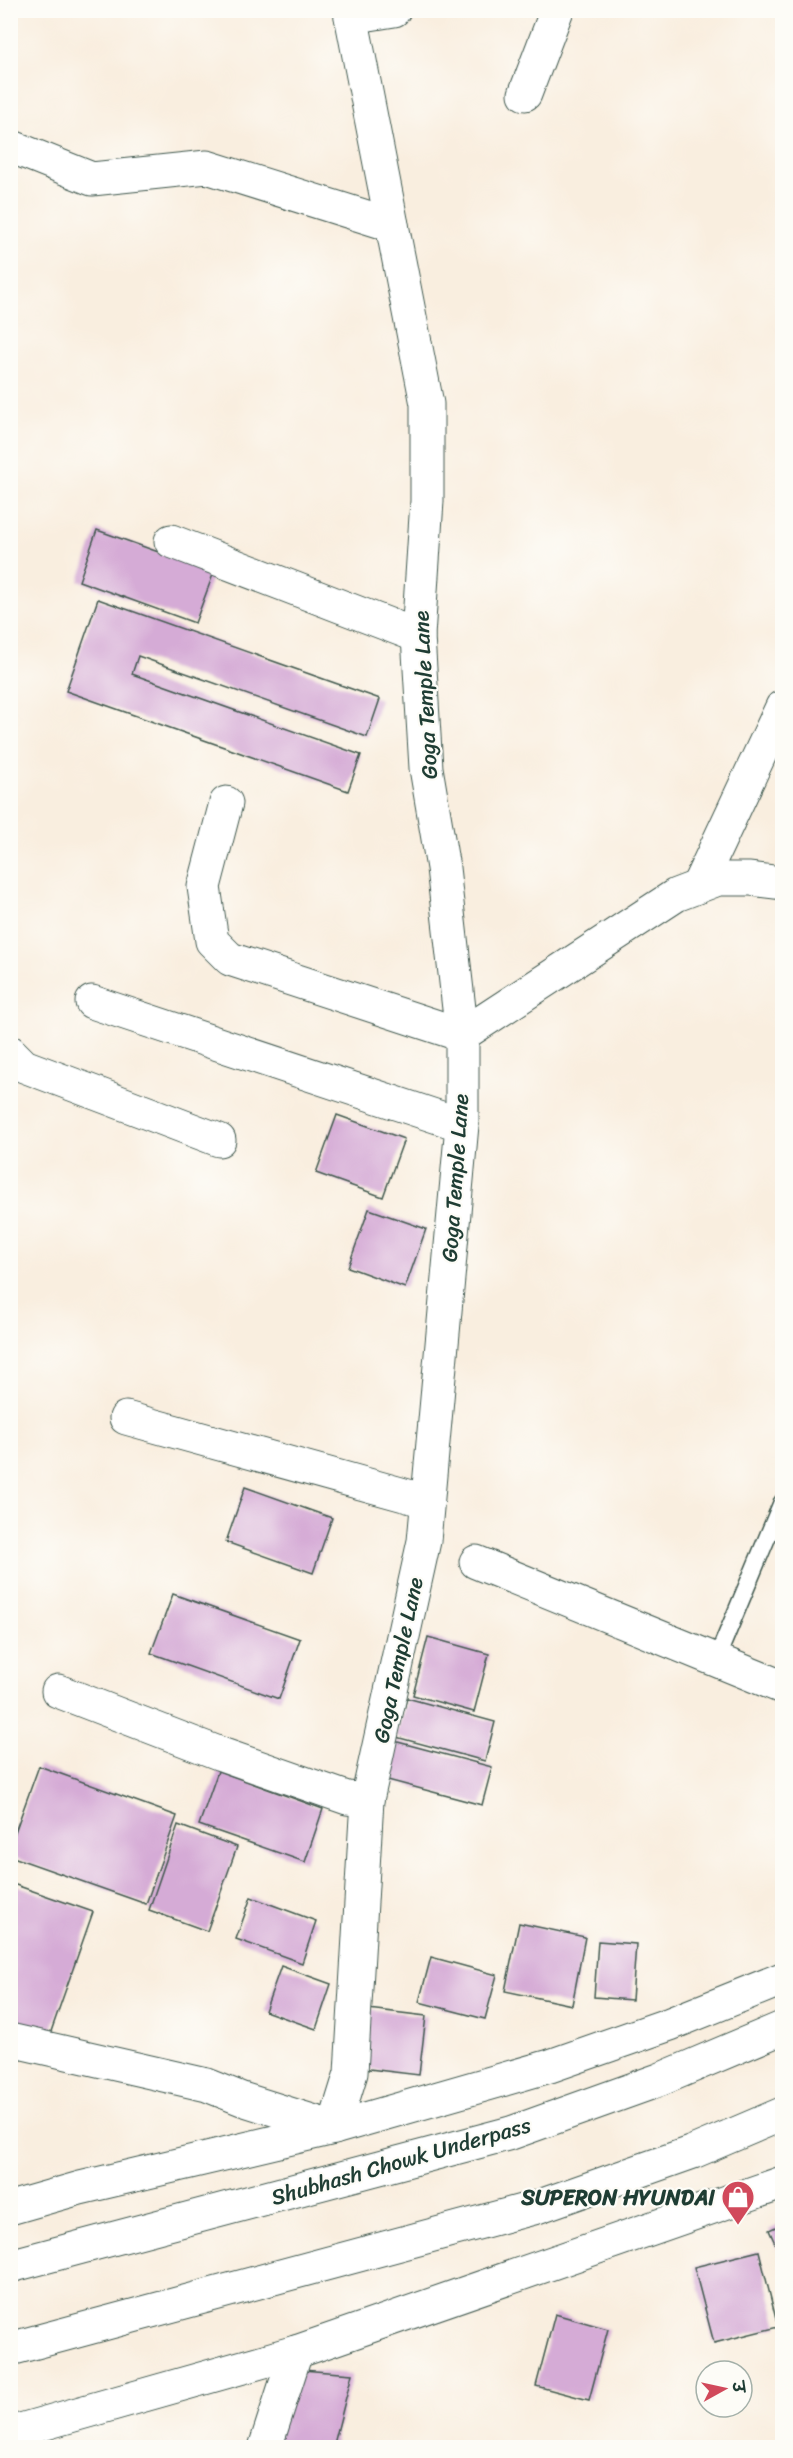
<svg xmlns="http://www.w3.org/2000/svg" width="793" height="2458" font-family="Sriracha,'Playpen Sans Deva',sans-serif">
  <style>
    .building { fill: #d5abd6 }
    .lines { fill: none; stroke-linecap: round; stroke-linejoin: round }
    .service-casing { stroke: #40584e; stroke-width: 19 }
    .minor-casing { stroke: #40584e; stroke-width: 35 }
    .secondary-casing { stroke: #40584e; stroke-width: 35 }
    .trunk-casing { stroke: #40584e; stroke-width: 35 }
    .service { stroke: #fff; stroke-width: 16 }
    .minor { stroke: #fff; stroke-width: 33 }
    .secondary { stroke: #fff; stroke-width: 33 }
    .trunk { stroke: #fff; stroke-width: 33 }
    .labels { text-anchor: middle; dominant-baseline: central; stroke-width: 4.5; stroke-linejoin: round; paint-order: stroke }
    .street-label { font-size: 22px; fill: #1f3d34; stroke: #fdfcf7 }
    .poi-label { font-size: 22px; font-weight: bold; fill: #1f3d34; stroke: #fdfcf7; text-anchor: end }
  </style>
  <rect width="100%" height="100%" fill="#fdfcf7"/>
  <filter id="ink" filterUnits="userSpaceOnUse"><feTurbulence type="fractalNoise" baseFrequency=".0167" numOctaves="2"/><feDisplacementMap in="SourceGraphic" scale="12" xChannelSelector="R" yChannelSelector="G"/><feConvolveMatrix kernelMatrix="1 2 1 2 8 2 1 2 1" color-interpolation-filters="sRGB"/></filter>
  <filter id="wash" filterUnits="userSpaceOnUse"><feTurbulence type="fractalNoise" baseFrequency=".008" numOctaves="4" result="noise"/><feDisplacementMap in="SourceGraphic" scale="24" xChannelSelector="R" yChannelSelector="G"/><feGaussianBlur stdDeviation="1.35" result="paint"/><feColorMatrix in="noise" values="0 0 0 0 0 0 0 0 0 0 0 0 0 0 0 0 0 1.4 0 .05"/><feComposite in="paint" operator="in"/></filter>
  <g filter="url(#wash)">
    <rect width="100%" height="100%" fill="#f9eedf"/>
    <g id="blocks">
      <g class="building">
        <polygon points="97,530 214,572 195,623 79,581"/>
        <polygon points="98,599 380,699 367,737 138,656 132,674 361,755 348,791 66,691"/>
        <polygon points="337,1115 404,1139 383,1197 316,1173"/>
        <polygon points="369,1209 426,1229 405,1288 348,1267"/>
        <polygon points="245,1487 332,1518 313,1573 226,1542"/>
        <polygon points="173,1594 300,1639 279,1699 151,1653"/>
        <polygon points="428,1637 489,1654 474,1712 413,1695"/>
        <polygon points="407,1698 495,1722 485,1761 396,1737"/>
        <polygon points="394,1741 492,1767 482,1805 384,1779"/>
        <polygon points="39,1766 177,1816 146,1904 10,1856 10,1846"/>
        <polygon points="218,1771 323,1809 305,1862 199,1825"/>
        <polygon points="178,1825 237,1847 207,1931 149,1910"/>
        <polygon points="10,1883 93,1912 48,2040 10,2027"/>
        <polygon points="251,1897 316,1921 302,1963 236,1939"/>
        <polygon points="519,1923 585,1937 572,2005 505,1991"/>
        <polygon points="598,1941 636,1944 632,2000 594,1997"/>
        <polygon points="431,1957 497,1975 485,2019 419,2002"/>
        <polygon points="281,1966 331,1984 316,2029 265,2011"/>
        <polygon points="368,2009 426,2016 419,2075 361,2068"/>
        <polygon points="782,2224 782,2253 780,2254 769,2230"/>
        <polygon points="759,2251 778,2327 714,2343 694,2267"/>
        <polygon points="555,2314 608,2329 589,2400 536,2386"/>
        <polygon points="302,2370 352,2374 333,2448 272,2448"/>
      </g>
    </g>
  </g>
  <g filter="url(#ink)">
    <use href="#blocks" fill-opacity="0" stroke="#40584e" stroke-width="1.5"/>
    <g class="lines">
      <g class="service-casing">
        <polyline id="service" points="716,1660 782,1502"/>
      </g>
      <g class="minor-casing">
        <g id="minor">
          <polyline points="351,17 394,10"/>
          <polyline points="525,94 557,10"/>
          <polyline points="10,146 92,179 207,167 392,225"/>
          <polyline points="171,541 418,636"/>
          <polyline points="226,803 204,887 212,941 230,959 462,1035 676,895 718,879 750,879 782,883"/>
          <polyline points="698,886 782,707"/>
          <polyline points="92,1002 462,1125"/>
          <polyline points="10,1052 24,1066 219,1140"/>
          <polyline points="126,1418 426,1501"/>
          <polyline points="476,1562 782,1687"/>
          <polyline points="58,1691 221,1754 347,1798 367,1800"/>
          <polyline points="10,2040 207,2085 242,2099 334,2128 351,2073 367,1800 424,1541 462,1125 462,1035 443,868 426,768 418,636 427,501 427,404 350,10"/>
          <polyline points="265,2448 296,2352"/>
        </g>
      </g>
      <g class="secondary-casing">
        <g id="secondary">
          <polyline points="10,2208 80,2188 334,2128 550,2066 670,2024 782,1979"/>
          <polyline points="10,2433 296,2352 782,2183"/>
        </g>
      </g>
      <g class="trunk-casing">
        <g id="trunk">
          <polyline points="10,2266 511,2133 659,2080 782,2028"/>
          <polyline points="10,2349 537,2207 693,2152 782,2114"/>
        </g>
      </g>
      <use href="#service" class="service"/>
      <use href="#minor" class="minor"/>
      <use href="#secondary" class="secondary"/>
      <use href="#trunk" class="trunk"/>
    </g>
  </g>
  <defs>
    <g id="shop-pin" transform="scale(1.725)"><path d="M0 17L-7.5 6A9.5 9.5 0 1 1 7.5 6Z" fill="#d1495b" stroke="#fdfcf7"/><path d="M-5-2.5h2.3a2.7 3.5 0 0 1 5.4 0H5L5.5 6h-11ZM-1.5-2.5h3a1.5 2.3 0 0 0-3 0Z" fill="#fff"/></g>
  </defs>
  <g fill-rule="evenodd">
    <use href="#shop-pin" x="738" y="2197"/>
  </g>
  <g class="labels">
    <g class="street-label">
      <text transform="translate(425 695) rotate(-93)">Goga Temple Lane</text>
      <text transform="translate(455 1178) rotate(-86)">Goga Temple Lane</text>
      <text transform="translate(398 1660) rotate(-78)">Goga Temple Lane</text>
      <text transform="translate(401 2161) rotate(-16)">Shubhash Chowk Underpass</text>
    </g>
    <g class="poi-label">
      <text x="715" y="2197">SUPERON HYUNDAI</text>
    </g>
  </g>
  <rect width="793" height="2458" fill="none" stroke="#fdfcf7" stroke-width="36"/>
  <g transform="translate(724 2389) rotate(82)"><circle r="28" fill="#fdfcf7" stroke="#a4b0a9" stroke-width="1.5"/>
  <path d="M0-4.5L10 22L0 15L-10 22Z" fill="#d1495b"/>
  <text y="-9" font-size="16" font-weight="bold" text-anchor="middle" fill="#1f3d34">उ</text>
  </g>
</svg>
